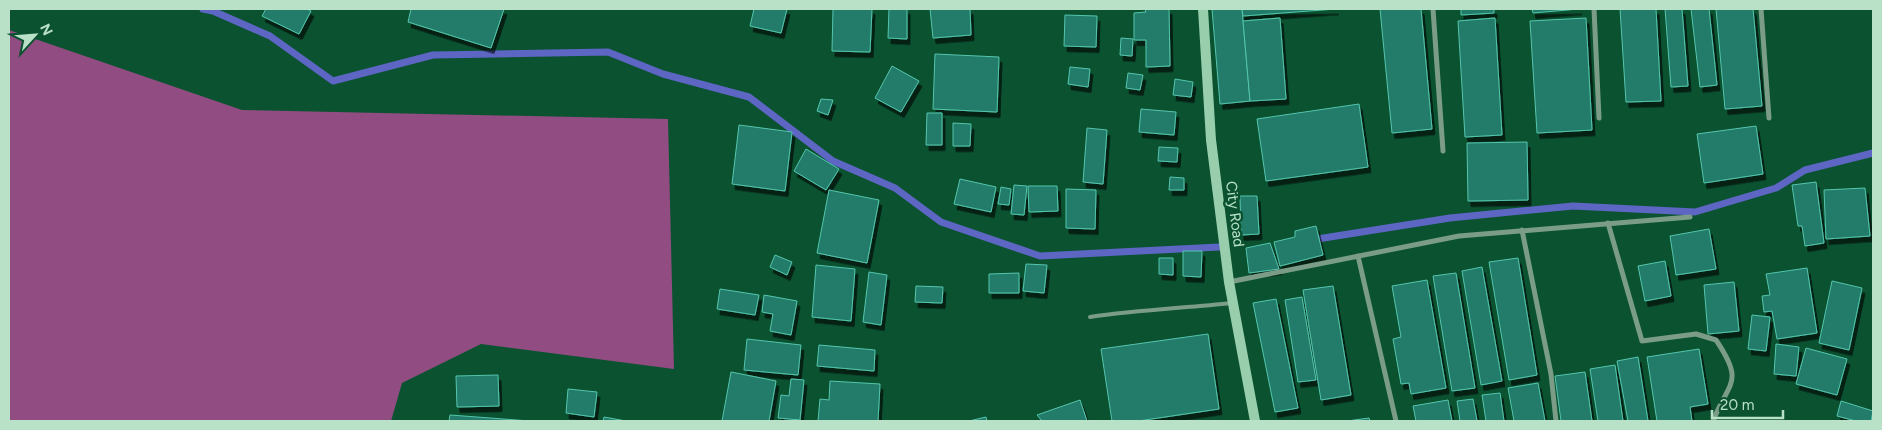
<svg xmlns="http://www.w3.org/2000/svg" width="1882" height="430" font-family="Figtree,sans-serif">
  <style>
    .green { fill: #914d81 }
    .lines { fill: none; stroke-linecap: round; stroke-linejoin: round }
    .stream { stroke: #5d66c3; stroke-width: 7 }
    .building { fill: #217b69; stroke: #55c6ad; filter: url(#shadow) }
    .lane { stroke: #7b9d87; stroke-width: 4 }
    .street { stroke: #7b9d87; stroke-width: 5 }
    .secondary { stroke: #98ceac; stroke-width: 10 }
    .labels { text-anchor: middle; dominant-baseline: central; stroke-width: 5; stroke-linejoin: round; paint-order: stroke }
    .street-label { font-size: 15px; fill: #b9e1c7; stroke: #0b5231 }
  </style>
  <defs>
    <filter id="shadow"><feDropShadow dx="3" dy="5.5" stdDeviation="0" flood-color="#0009"/></filter>
  </defs>
  <rect width="100%" height="100%" fill="#0b5231"/>
  <polygon class="green" points="9,30 242,110 668,119 674,369 481,344 402,383 391,421 9,421"/>
  <g class="lines">
    <g class="stream">
      <polyline points="203,9 213,11 270,36 333,81 433,55 608,52 663,74 749,97 833,161 895,188 941,222 1040,256 1219,247"/>
      <polyline points="1311,240 1450,218 1573,206 1695,212 1776,188 1805,170 1873,153"/>
    </g>
  </g>
  <g class="building">
    <polygon points="266,9 307,9 311,11 299,34 262,16"/>
    <polygon points="411,9 504,9 491,48 408,22"/>
    <polygon points="754,9 787,9 781,33 750,26"/>
    <polygon points="833,9 872,9 870,52 832,51"/>
    <polygon points="889,9 907,9 907,39 888,38"/>
    <polygon points="930,9 970,9 971,35 933,38"/>
    <polygon points="1145,9 1169,9 1170,66 1146,67 1146,40 1134,40 1134,13 1146,12"/>
    <polygon points="1212,9 1242,9 1250,101 1220,104"/>
    <polygon points="1242,9 1336,9 1243,16"/>
    <polygon points="1380,9 1421,9 1432,129 1392,133"/>
    <polygon points="1461,9 1494,9 1494,13 1461,15"/>
    <polygon points="1532,9 1579,9 1533,13"/>
    <polygon points="1620,9 1656,9 1661,101 1626,102"/>
    <polygon points="1665,9 1682,9 1688,86 1671,87"/>
    <polygon points="1691,9 1709,9 1717,85 1700,87"/>
    <polygon points="1716,9 1753,9 1762,106 1725,109"/>
    <polygon points="1065,15 1097,16 1096,47 1064,46"/>
    <polygon points="1280,18 1286,99 1250,101 1243,21"/>
    <polygon points="1495,18 1502,135 1465,137 1458,21"/>
    <polygon points="1586,18 1592,130 1537,133 1530,21"/>
    <polygon points="1121,38 1133,39 1132,56 1120,55"/>
    <polygon points="935,54 999,57 997,112 933,109"/>
    <polygon points="892,66 919,81 901,112 875,98"/>
    <polygon points="1070,67 1090,69 1088,87 1068,84"/>
    <polygon points="1128,73 1143,75 1140,90 1126,88"/>
    <polygon points="1175,79 1193,82 1191,97 1173,95"/>
    <polygon points="821,99 833,100 828,115 817,111"/>
    <polygon points="1359,104 1368,167 1266,181 1257,119"/>
    <polygon points="1141,109 1176,112 1174,135 1139,132"/>
    <polygon points="927,113 942,113 942,145 926,145"/>
    <polygon points="953,123 971,124 970,146 953,146"/>
    <polygon points="739,125 792,132 785,191 732,184"/>
    <polygon points="1756,126 1763,174 1704,183 1697,134"/>
    <polygon points="1087,128 1107,130 1103,184 1083,182"/>
    <polygon points="1527,142 1528,200 1468,201 1467,143"/>
    <polygon points="1159,147 1178,148 1177,162 1158,161"/>
    <polygon points="806,149 839,169 826,190 794,171"/>
    <polygon points="1170,177 1184,178 1184,190 1169,190"/>
    <polygon points="960,179 996,187 991,212 954,204"/>
    <polygon points="1816,182 1824,243 1805,246 1802,226 1798,226 1792,185"/>
    <polygon points="1014,185 1027,186 1024,215 1011,214"/>
    <polygon points="1028,186 1057,186 1058,211 1029,212"/>
    <polygon points="1001,187 1011,189 1009,205 998,204"/>
    <polygon points="1865,188 1870,236 1826,239 1824,190"/>
    <polygon points="1066,189 1096,190 1095,229 1066,228"/>
    <polygon points="829,190 879,200 867,263 817,253"/>
    <polygon points="1240,196 1257,196 1259,234 1241,235"/>
    <polygon points="1316,226 1323,255 1280,266 1274,242 1295,237 1295,231"/>
    <polygon points="1709,229 1716,269 1676,275 1670,236"/>
    <polygon points="1270,243 1279,269 1249,273 1246,248"/>
    <polygon points="1183,251 1202,251 1201,277 1183,276"/>
    <polygon points="775,255 792,262 787,275 770,267"/>
    <polygon points="1159,258 1173,258 1173,275 1159,274"/>
    <polygon points="1518,258 1537,375 1509,380 1489,262"/>
    <polygon points="1665,261 1671,296 1645,301 1638,266"/>
    <polygon points="1026,264 1047,265 1044,293 1023,291"/>
    <polygon points="816,265 855,269 851,321 812,317"/>
    <polygon points="1482,267 1502,381 1481,385 1462,271"/>
    <polygon points="1807,268 1817,333 1777,339 1772,311 1764,312 1762,296 1770,295 1766,274"/>
    <polygon points="869,272 887,275 881,325 863,322"/>
    <polygon points="1019,273 1019,293 989,293 989,274"/>
    <polygon points="1456,273 1475,388 1452,391 1433,276"/>
    <polygon points="1427,280 1446,388 1411,394 1409,383 1401,384 1393,339 1401,337 1392,286"/>
    <polygon points="1832,281 1862,288 1849,350 1819,343"/>
    <polygon points="1734,282 1739,331 1708,334 1704,285"/>
    <polygon points="916,286 943,287 942,303 915,302"/>
    <polygon points="1333,286 1351,395 1321,400 1303,290"/>
    <polygon points="720,289 759,295 755,315 717,309"/>
    <polygon points="764,295 797,301 791,335 770,331 773,314 762,312"/>
    <polygon points="1302,297 1316,380 1298,382 1285,300"/>
    <polygon points="1276,299 1298,408 1275,412 1253,303"/>
    <polygon points="1752,315 1770,317 1766,351 1748,349"/>
    <polygon points="1208,334 1219,409 1138,421 1112,421 1101,349"/>
    <polygon points="747,339 801,345 798,375 744,370"/>
    <polygon points="1776,344 1799,347 1796,376 1774,374"/>
    <polygon points="819,345 875,350 874,371 817,366"/>
    <polygon points="1806,348 1847,359 1837,395 1796,384"/>
    <polygon points="1699,349 1708,404 1690,407 1692,421 1657,421 1647,357"/>
    <polygon points="1638,357 1648,421 1628,421 1617,361"/>
    <polygon points="1615,365 1623,421 1598,421 1590,369"/>
    <polygon points="731,372 776,381 769,421 722,421"/>
    <polygon points="1585,372 1592,421 1561,421 1555,376"/>
    <polygon points="498,375 499,406 457,407 456,376"/>
    <polygon points="791,379 804,380 800,420 778,418 781,395 789,396"/>
    <polygon points="830,381 880,384 878,421 818,421 820,399 829,400"/>
    <polygon points="1538,383 1545,421 1514,421 1508,388"/>
    <polygon points="568,389 597,392 594,417 566,413"/>
    <polygon points="1500,393 1504,421 1486,421 1482,395"/>
    <polygon points="1473,399 1477,421 1460,421 1457,401"/>
    <polygon points="1080,400 1087,421 1042,421 1037,415"/>
    <polygon points="1448,400 1452,421 1416,421 1413,406"/>
    <polygon points="1841,401 1873,411 1871,421 1856,421 1837,416"/>
    <polygon points="450,415 530,421 449,421"/>
    <polygon points="604,417 626,421 603,421"/>
    <polygon points="986,417 987,421 969,421"/>
    <polygon points="1369,418 1370,421 1347,421"/>
  </g>
  <g class="lines">
    <path class="lane" d="M1090,317C1137,310 1185,308 1232,303"/>
    <g class="street">
      <polyline points="1433,9 1443,151"/>
      <polyline points="1594,9 1599,118"/>
      <polyline points="1761,9 1769,118"/>
      <path d="M1608,223L1642,341L1696,334L1716,340C1745,383 1729,381 1713,421"/>
      <polyline points="1522,230 1551,374 1556,421"/>
      <polyline points="1358,256 1396,421"/>
      <polyline points="1229,282 1459,236 1690,217"/>
    </g>
    <polyline class="secondary" points="1203,9 1211,140 1229,282 1255,421"/>
  </g>
  <g class="labels">
    <g class="street-label">
      <text transform="translate(1235 214) rotate(83)">City Road</text>
    </g>
  </g>
  <rect width="1882" height="430" fill="none" stroke="#b9e1c7" stroke-width="20"/>
  <g transform="translate(35 35) rotate(64)" stroke="#0b5231" stroke-width="4" paint-order="stroke">
  <path d="M0-4L9 19L0 12L-9 19Z" fill="#b9e1c7"/>
  <text y="-8" font-size="14" font-weight="bold" text-anchor="middle" fill="#b9e1c7">N</text>
  </g>
  <path d="M1712 410v8h71v-8" fill="none" stroke="#b9e1c7" stroke-width="2.5"/>
  <text x="1720" y="410" font-size="15" fill="#b9e1c7" stroke="#0b5231" stroke-width="4" paint-order="stroke">20 m</text>
</svg>
